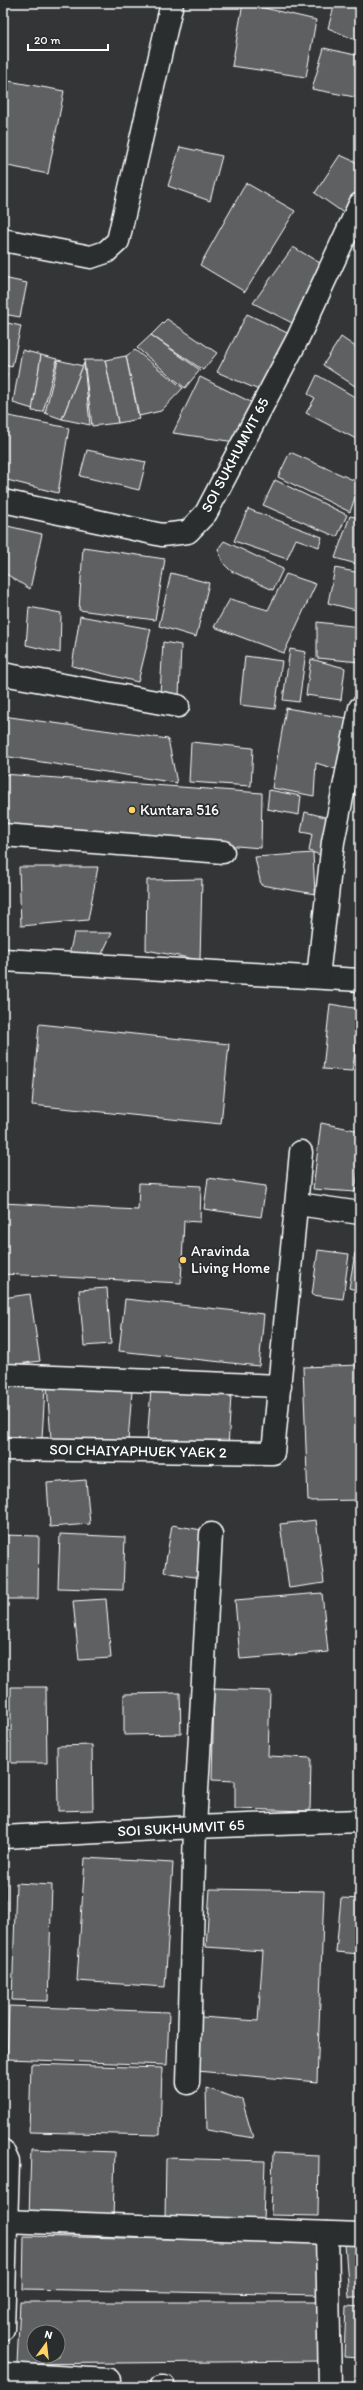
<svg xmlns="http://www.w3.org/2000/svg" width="363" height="2390" font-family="Itim,sans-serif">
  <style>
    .building { fill: #5f6162; stroke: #fff; fill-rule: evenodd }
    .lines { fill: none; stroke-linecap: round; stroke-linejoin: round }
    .minor-casing { stroke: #fff; stroke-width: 25 }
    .minor { stroke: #2a2d2e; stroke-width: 22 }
    .poi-dot { fill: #ffd166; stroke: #2a2d2e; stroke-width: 1.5 }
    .labels { text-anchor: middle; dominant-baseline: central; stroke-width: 3.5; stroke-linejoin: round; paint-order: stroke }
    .street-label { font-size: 15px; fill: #fff; stroke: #2a2d2e }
    .poi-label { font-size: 15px; fill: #fff; stroke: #2a2d2e; text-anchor: start }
  </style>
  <rect width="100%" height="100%" fill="#333536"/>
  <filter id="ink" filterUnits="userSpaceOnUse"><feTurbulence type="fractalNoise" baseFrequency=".025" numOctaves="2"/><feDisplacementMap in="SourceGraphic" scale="8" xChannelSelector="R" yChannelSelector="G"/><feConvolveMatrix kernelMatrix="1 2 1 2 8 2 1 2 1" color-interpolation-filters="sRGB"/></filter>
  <g filter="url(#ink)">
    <g class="building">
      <polygon points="243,3 316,20 306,77 232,66"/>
      <polygon points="335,3 360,3 360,42 328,28"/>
      <polygon points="324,48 360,56 360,98 312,89"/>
      <polygon points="3,80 64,91 48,174 3,165"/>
      <polygon points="180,147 222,156 210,201 168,186"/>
      <polygon points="340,155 360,164 360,217 358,223 315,193"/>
      <polygon points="246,183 295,211 245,292 200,265"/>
      <polygon points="293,247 337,273 302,328 253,303"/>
      <polygon points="3,278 27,283 20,317 3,314"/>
      <polygon points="247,314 298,338 268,394 217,372"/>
      <polygon points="167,319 217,353 203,370 151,335"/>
      <polygon points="3,322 21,326 12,367 3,365"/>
      <polygon points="151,335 200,370 185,388 137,348"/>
      <polygon points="341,337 360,350 358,388 323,365"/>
      <polygon points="22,350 41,355 33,409 13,403"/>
      <polygon points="135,350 183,388 161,411 139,416 126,356"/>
      <polygon points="41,355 57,359 43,412 32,411"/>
      <polygon points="126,356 139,419 118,423 105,360"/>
      <polygon points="58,360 83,366 62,419 45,413"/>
      <polygon points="84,360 105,360 118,423 92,426"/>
      <polygon points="84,363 90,425 62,419"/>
      <polygon points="3,373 7,374 3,389"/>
      <polygon points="317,375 360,400 360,441 306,413 315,398 308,394"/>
      <polygon points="200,377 261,407 242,443 173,433"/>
      <polygon points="4,415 69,428 58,493 3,479"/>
      <polygon points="87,450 146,462 139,490 80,476"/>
      <polygon points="290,452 360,483 350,512 278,477"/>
      <polygon points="275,480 347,515 337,537 263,505"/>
      <polygon points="248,509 322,537 319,547 296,539 287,559 234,541"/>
      <polygon points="350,516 360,518 360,565 335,558"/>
      <polygon points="3,525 42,534 30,589 3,572"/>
      <polygon points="224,541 283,569 273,590 231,571 223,563 218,549"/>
      <polygon points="83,547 165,559 155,620 79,610"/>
      <polygon points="335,568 360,573 360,611 328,603"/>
      <polygon points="171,573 209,583 196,637 159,626"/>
      <polygon points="286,574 316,584 284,653 214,627 230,599 268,610"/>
      <polygon points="29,607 61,613 60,653 26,645"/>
      <polygon points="80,616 151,629 138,682 72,666"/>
      <polygon points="317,622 360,627 360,662 317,658"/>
      <polygon points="163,642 181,645 179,697 160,694"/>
      <polygon points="290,649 306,652 299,702 283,700"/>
      <polygon points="245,656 282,661 275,709 240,705"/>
      <polygon points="311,659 345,668 341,700 306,695"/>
      <polygon points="286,708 346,718 339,770 316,763 314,796 272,788"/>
      <polygon points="3,716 168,739 177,783 3,756"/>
      <polygon points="191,742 253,748 251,786 189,782"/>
      <polygon points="3,774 262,793 261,848 3,827"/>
      <polygon points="269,790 301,796 299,815 267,809"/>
      <polygon points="305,812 329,818 326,857 309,851 312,834 301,832"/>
      <polygon points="313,853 315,894 261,885 255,857"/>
      <polygon points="19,867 98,867 88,920 21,926"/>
      <polygon points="202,879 200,960 146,950 147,880"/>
      <polygon points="74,933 112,933 100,958 69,955"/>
      <polygon points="330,1004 360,1009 360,1024 352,1071 323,1069"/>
      <polygon points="39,1024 229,1044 221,1124 32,1105"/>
      <polygon points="321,1123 360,1131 360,1156 355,1192 313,1189"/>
      <polygon points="208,1178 266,1186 261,1217 204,1209"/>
      <polygon points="139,1183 201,1186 200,1222 184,1221 181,1283 3,1274 3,1203 138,1210"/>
      <polygon points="318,1250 349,1254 343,1299 312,1295"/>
      <polygon points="355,1253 360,1254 360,1291 349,1288"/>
      <polygon points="107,1288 111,1344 84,1346 79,1290"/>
      <polygon points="30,1294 40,1361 4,1366 3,1298"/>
      <polygon points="125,1299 264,1314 259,1366 119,1351"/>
      <polygon points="360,1365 360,1500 308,1501 303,1367"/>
      <polygon points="47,1385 132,1391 128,1441 51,1439"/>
      <polygon points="3,1386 45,1388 42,1438 3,1436"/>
      <polygon points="151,1389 231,1395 228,1448 147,1442"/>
      <polygon points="86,1480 90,1524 50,1527 47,1483"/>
      <polygon points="316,1520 324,1583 289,1588 280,1524"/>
      <polygon points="172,1525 208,1531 200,1578 164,1572"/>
      <polygon points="60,1534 125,1537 123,1590 58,1588"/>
      <polygon points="3,1535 39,1536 38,1599 3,1599"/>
      <polygon points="322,1593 328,1652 240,1659 235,1600"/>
      <polygon points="106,1599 111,1658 79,1660 73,1601"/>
      <polygon points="11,1687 46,1687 47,1763 11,1763"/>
      <polygon points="214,1689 270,1691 268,1756 311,1758 310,1811 235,1809 235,1781 212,1780"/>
      <polygon points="180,1693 181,1734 124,1735 124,1694"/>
      <polygon points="92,1745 93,1810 58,1811 57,1746"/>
      <polygon points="3,1779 6,1820 3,1820"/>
      <polygon points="85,1858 173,1863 165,1987 77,1981"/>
      <polygon points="3,1862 6,1862 7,1990 3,1990"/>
      <polygon points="16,1883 52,1885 48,2001 12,2000"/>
      <polygon points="210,1889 324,1891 317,2082 197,2071 201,2017 258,2021 263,1951 206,1947"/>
      <polygon points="341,1898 360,1899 360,1954 336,1952"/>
      <polygon points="3,2002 6,2003 3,2051"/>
      <polygon points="9,2006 169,2012 167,2065 7,2059"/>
      <polygon points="31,2064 162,2068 160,2135 29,2132"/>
      <polygon points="206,2088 242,2100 253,2138 207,2130"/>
      <polygon points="31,2149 115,2152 113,2219 29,2216"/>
      <polygon points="273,2153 319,2155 318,2216 271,2215"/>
      <polygon points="166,2158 265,2161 263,2221 165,2219"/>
      <polygon points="24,2236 321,2242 320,2295 23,2289"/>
      <polygon points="345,2244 360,2245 360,2298 349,2298"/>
      <path d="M20,2302H319V2361L17,2364ZM34,2332H58V2356H34Z"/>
      <polygon points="346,2306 360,2307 360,2358 344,2357"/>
    </g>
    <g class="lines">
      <g class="minor-casing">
        <g id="minor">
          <polyline points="3,240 91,257 106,252 118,241 172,3"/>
          <polyline points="3,501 162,535 188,532 206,513 298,338 360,204"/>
          <polyline points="3,674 178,706"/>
          <polyline points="3,835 223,852"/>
          <polyline points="3,960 360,980"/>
          <polyline points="318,977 333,842 360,708"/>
          <polyline points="298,1204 360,1213"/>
          <polyline points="3,1375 280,1386"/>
          <polyline points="3,1449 273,1453 301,1152"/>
          <polyline points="3,1837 195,1827 360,1821"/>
          <polyline points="188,2083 195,1827 211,1534"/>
          <polyline points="3,2151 8,2162 3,2329"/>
          <polyline points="3,2221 360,2234"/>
          <polyline points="327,2233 330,2387"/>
          <polyline points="3,2374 109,2380"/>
          <polyline points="161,2387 164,2387"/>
        </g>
      </g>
      <use href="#minor" class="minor"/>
    </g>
  </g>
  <g class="poi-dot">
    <circle cx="132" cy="810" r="4"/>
    <circle cx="183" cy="1260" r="4"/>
  </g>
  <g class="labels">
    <g class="street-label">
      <text transform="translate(235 455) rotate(-62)">SOI SUKHUMVIT 65</text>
      <text transform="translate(138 1451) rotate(1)">SOI CHAIYAPHUEK YAEK 2</text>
      <text transform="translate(181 1828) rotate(-3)">SOI SUKHUMVIT 65</text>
    </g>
    <g class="poi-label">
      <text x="140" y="810">Kuntara 516</text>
      <text x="191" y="1251">Aravinda<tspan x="191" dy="17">Living Home</tspan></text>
    </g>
  </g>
  <rect width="363" height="2390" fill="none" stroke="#2a2d2e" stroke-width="16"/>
  <rect x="8" y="8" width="347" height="2374" fill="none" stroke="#fff" stroke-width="1.5" filter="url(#ink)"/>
  <g transform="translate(46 2344) rotate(15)"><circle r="19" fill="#2a2d2e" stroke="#7f8182"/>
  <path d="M0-3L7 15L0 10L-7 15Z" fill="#ffd166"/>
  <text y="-6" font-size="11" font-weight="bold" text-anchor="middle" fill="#ffffff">N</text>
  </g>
  <path d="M28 44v6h80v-6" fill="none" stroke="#ffffff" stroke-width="2"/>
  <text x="34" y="44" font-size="12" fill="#ffffff" stroke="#2a2d2e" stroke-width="3" paint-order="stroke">20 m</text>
</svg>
